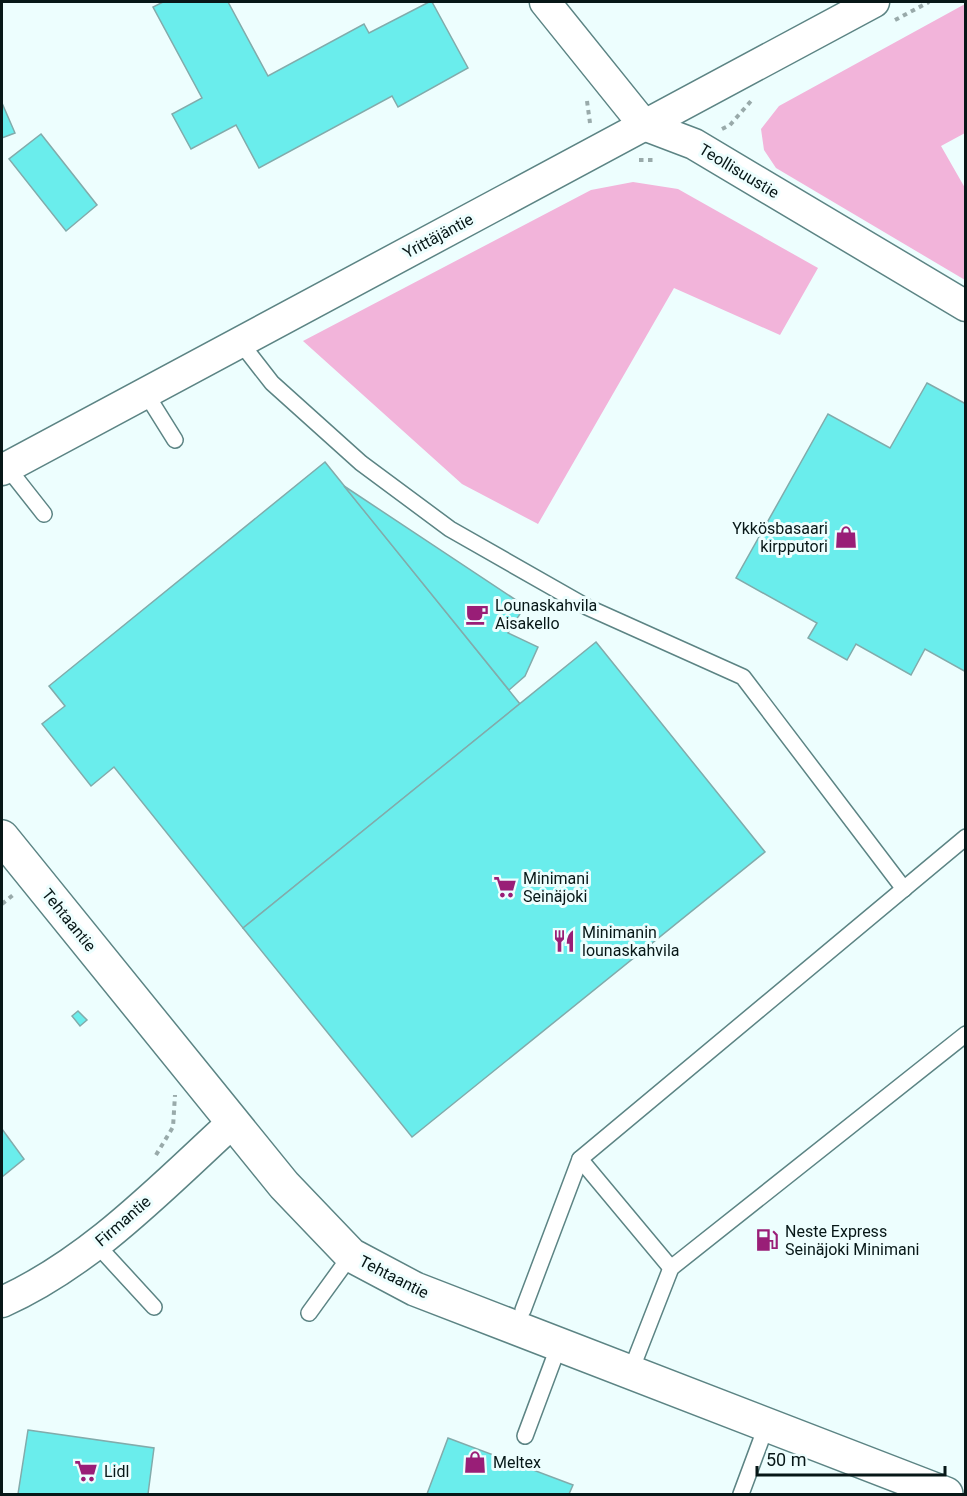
<svg xmlns="http://www.w3.org/2000/svg" width="967" height="1496" font-family="Roboto,sans-serif">
  <style>
    .green { fill: #f2b4da }
    .building { fill: #6aedec; stroke: #82abab; stroke-width: 1.5 }
    .lines { fill: none; stroke-linecap: round; stroke-linejoin: round }
    .lane-casing { stroke: #5c8484; stroke-width: 18 }
    .street-casing { stroke: #5c8484; stroke-width: 33 }
    .secondary-casing { stroke: #5c8484; stroke-width: 36 }
    .path { stroke: #9aa; stroke-width: 4; stroke-dasharray: 4.5 4.5; stroke-linecap: butt }
    .lane { stroke: #fff; stroke-width: 15 }
    .street { stroke: #fff; stroke-width: 30 }
    .secondary { stroke: #fff; stroke-width: 33 }
    .labels { text-anchor: middle; dominant-baseline: central; stroke-width: 6; stroke-linejoin: round; paint-order: stroke }
    .street-label { font-size: 16px; fill: #071717; stroke: #edfefe }
    .poi-label { font-size: 16px; fill: #071717; stroke: #edfefe; text-anchor: start }
  </style>
  <rect width="100%" height="100%" fill="#edfefe"/>
  <g class="green">
    <polygon points="965,4 965,133 941,146 965,188 965,280 776,168 764,150 761,129 779,106"/>
    <polygon points="633,182 678,189 818,268 780,335 674,288 538,524 462,484 303,341 591,190"/>
  </g>
  <g class="building">
    <polygon points="163,2 228,2 268,76 364,24 369,33 429,2 432,2 468,68 398,107 392,96 259,168 236,125 191,149 172,114 202,98 153,7"/>
    <polygon points="2,103 15,133 2,138"/>
    <polygon points="41,134 97,205 66,231 9,159"/>
    <polygon points="927,383 966,404 966,672 925,649 911,675 856,644 847,660 808,638 817,623 736,578 828,414 890,448"/>
    <polygon points="325,462 520,704 243,928 114,767 91,786 42,724 65,706 49,686"/>
    <polygon points="344,486 525,606 508,633 538,647 525,676 509,690"/>
    <polygon points="596,642 765,852 412,1137 243,928"/>
    <polygon points="78,1011 87,1020 80,1026 72,1016"/>
    <polygon points="2,1129 24,1159 2,1177"/>
    <polygon points="28,1430 154,1448 148,1494 18,1494"/>
    <polygon points="448,1438 573,1485 569,1494 427,1494"/>
  </g>
  <g class="lines">
    <g class="lane-casing">
      <g id="lane">
        <polyline points="240,342 272,383 361,463 450,529 587,607 743,677 904,889"/>
        <polyline points="145,392 175,440"/>
        <polyline points="7,467 44,514"/>
        <polyline points="97,1245 154,1307"/>
        <polyline points="671,1268 580,1159 966,837"/>
        <polyline points="523,1310 580,1159"/>
        <polyline points="309,1313 351,1255"/>
        <polyline points="630,1373 671,1268 966,1034"/>
        <polyline points="525,1436 559,1345"/>
        <polyline points="741,1494 767,1424"/>
      </g>
    </g>
    <g class="street-casing">
      <g id="street">
        <polyline points="545,2 644,125 694,144 966,306"/>
        <polyline points="2,470 874,2"/>
        <path d="M2,1302C91,1262 161,1188 233,1122"/>
      </g>
    </g>
    <g class="secondary-casing">
      <polyline id="secondary" points="2,837 284,1185 351,1255 415,1289 946,1494"/>
    </g>
    <g class="path">
      <polyline points="895,20 929,2"/>
      <polyline points="587,101 590,123"/>
      <polyline points="722,129 730,125 751,101"/>
      <polyline points="639,160 655,160"/>
      <polyline points="2,904 13,895"/>
      <polyline points="156,1155 173,1127 175,1095"/>
    </g>
    <use href="#lane" class="lane"/>
    <use href="#street" class="street"/>
    <use href="#secondary" class="secondary"/>
  </g>
  <defs>
    <g id="shop-bare" transform="scale(1.8)"><path d="M-5-2.5h2.3a2.7 3.5 0 0 1 5.4 0H5L5.5 6h-11ZM-1.5-2.5h3a1.5 2.3 0 0 0-3 0Z" fill="#991e77" stroke="#edfefe" stroke-width="2.5" paint-order="stroke"/></g>
    <g id="cafe-bare" transform="scale(1.8)"><path d="M-5.5-4.5H6V0H3Q3 3.5 0 3.5H-2.5Q-5.5 3.5-5.5 0ZM3-3.2v2h1.7v-2ZM-6 4.5H4V6H-6Z" fill="#991e77" stroke="#edfefe" stroke-width="2.5" paint-order="stroke"/></g>
    <g id="supermarket-bare" transform="scale(1.8)"><path d="M-6-5.5h2.5l.6 2H6L4.5 2H-2.5L-4.4-4H-6ZM-1.5 3.2a1.3 1.3 0 1 0 .1 0ZM3 3.2a1.3 1.3 0 1 0 .1 0Z" fill="#991e77" stroke="#edfefe" stroke-width="2.5" paint-order="stroke"/></g>
    <g id="restaurant-bare" transform="scale(1.8)"><path d="M-5-6h1v4h1v-4h1v4h1v-4h1v5L-1.5 .5V6h-2V.5L-5-1ZM5-6V6H3V1.5H1.5Q1.5-4 5-6Z" fill="#991e77" stroke="#edfefe" stroke-width="2.5" paint-order="stroke"/></g>
    <g id="fuel-bare" transform="scale(1.8)"><path d="M-5.5-6h7V0h2V4h1.3V-2.5L3-4.5l.8-.8L6-3V5H2.5V1h-1V6h-7ZM-4.2-4.7v3.2H.2V-4.7Z" fill="#991e77" stroke="#edfefe" stroke-width="2.5" paint-order="stroke"/></g>
  </defs>
  <g fill-rule="evenodd">
    <use href="#shop-bare" x="846" y="537"/>
    <use href="#cafe-bare" x="477" y="614"/>
    <use href="#supermarket-bare" x="505" y="887"/>
    <use href="#restaurant-bare" x="564" y="941"/>
    <use href="#fuel-bare" x="767" y="1240"/>
    <use href="#shop-bare" x="475" y="1462"/>
    <use href="#supermarket-bare" x="86" y="1471"/>
  </g>
  <g class="labels">
    <g class="street-label">
      <text transform="translate(739 171) rotate(31)">Teollisuustie</text>
      <text transform="translate(438 236) rotate(-28)">Yrittäjäntie</text>
      <text transform="translate(69 920) rotate(51)">Tehtaantie</text>
      <text transform="translate(123 1221) rotate(-41)">Firmantie</text>
      <text transform="translate(394 1277) rotate(27)">Tehtaantie</text>
    </g>
    <g class="poi-label">
      <text x="828" y="528" text-anchor="end">Ykkösbasaari<tspan x="828" dy="18">kirpputori</tspan></text>
      <text x="495" y="605">Lounaskahvila<tspan x="495" dy="18">Aisakello</tspan></text>
      <text x="523" y="878">Minimani<tspan x="523" dy="18">Seinäjoki</tspan></text>
      <text x="582" y="932">Minimanin<tspan x="582" dy="18">lounaskahvila</tspan></text>
      <text x="785" y="1231">Neste Express<tspan x="785" dy="18">Seinäjoki Minimani</tspan></text>
      <text x="493" y="1462">Meltex</text>
      <text x="104" y="1471">Lidl</text>
    </g>
  </g>
  <rect width="967" height="1496" fill="none" stroke="#071717" stroke-width="6"/>
  <path d="M757 1466v9h188v-9" fill="none" stroke="#071717" stroke-width="3"/>
  <text x="766" y="1466" font-size="18" fill="#071717" stroke="#edfefe" stroke-width="4.5" paint-order="stroke">50 m</text>
</svg>
